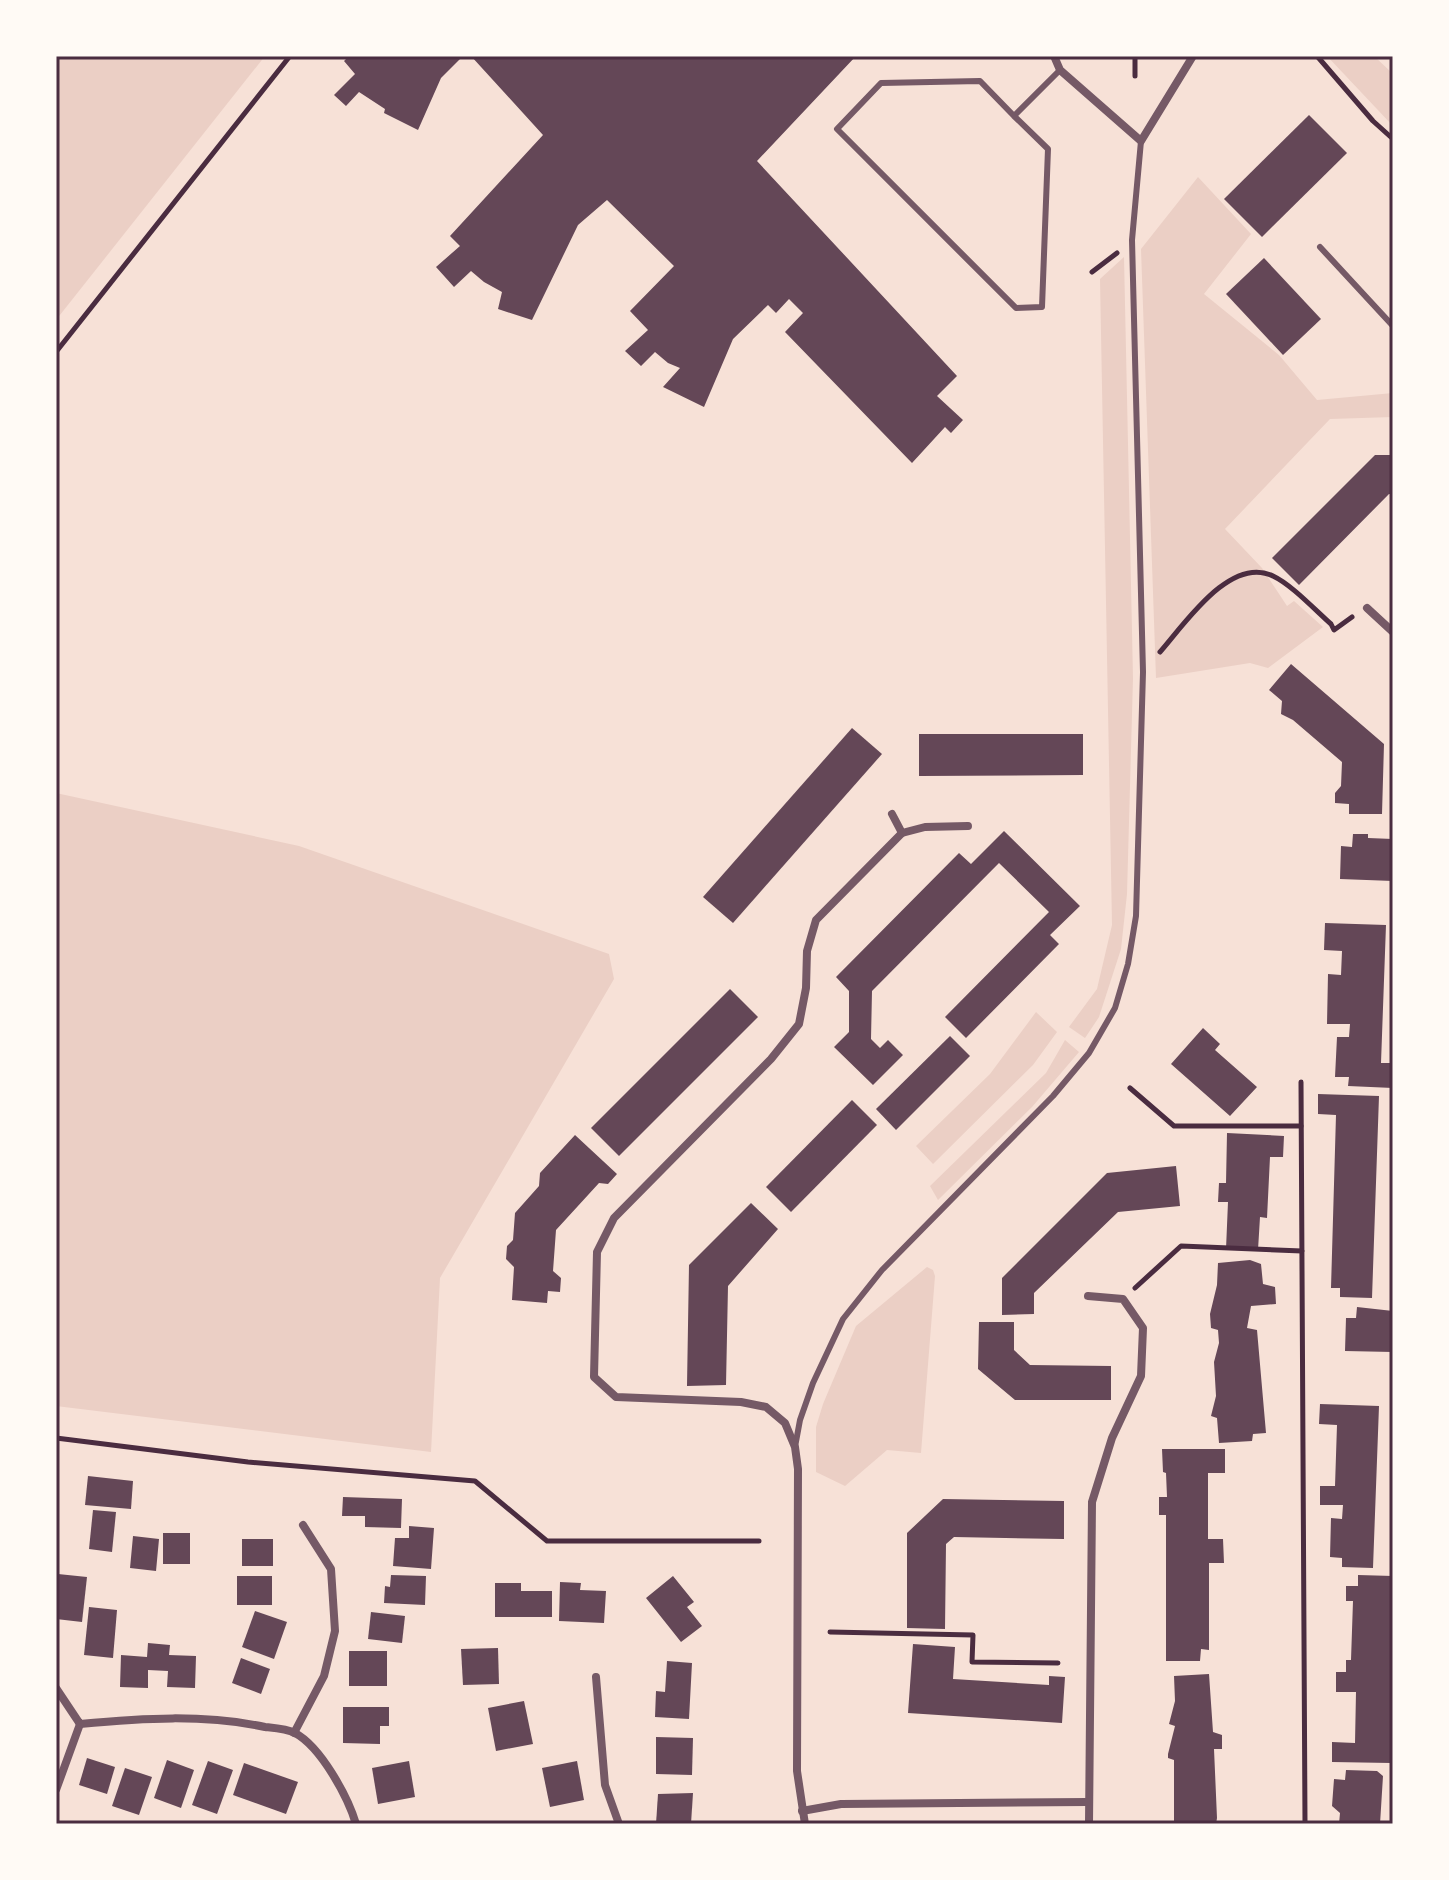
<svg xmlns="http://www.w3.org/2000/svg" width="1449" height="1880" font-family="'Titillium Web',sans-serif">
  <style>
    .green { fill: #ebcfc5 }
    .building { fill: #644757 }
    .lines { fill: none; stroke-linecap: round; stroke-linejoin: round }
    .path { stroke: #4a2c40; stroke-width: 5 }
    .service { stroke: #755966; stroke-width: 6 }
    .minor { stroke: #755966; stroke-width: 8 }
    .neatline { fill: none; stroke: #4a2c40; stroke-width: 3 }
  </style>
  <rect width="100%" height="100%" fill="#f7e1d7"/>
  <g class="green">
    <polygon points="56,56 265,56 56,320"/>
    <polygon points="1327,56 1374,56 1393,74 1393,126"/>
    <polygon points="1198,177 1251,234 1204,294 1279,355 1317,400 1393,393 1393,417 1330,419 1225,529 1262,568 1287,606 1294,601 1323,627 1268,668 1250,663 1156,678 1141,249"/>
    <polygon points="1124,257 1133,678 1127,894 1121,949 1099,1017 1085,1038 1069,1027 1097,989 1112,925 1100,279"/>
    <polygon points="56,793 299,846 609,954 614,979 440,1278 431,1452 56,1406"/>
    <polygon points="1036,1012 1057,1032 1033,1065 933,1164 916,1146 990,1074"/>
    <polygon points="1065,1040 1079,1052 1032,1107 938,1200 930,1186 1046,1073"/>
    <polygon points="927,1267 933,1270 935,1276 921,1453 887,1450 845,1486 816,1472 816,1427 823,1404 856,1326"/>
  </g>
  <g class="building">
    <polygon points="349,56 463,56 441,78 418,130 384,113 385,109 359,92 346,106 334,95 355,74 344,61"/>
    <polygon points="471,56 856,56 757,161 957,376 937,396 963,420 951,433 945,427 912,463 785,332 803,313 789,299 776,313 768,305 733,339 704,407 663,387 680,368 668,363 655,352 641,366 625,351 648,330 630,311 674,266 607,200 578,225 532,320 498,309 502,292 484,282 471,271 454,287 436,267 460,246 450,236 543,135"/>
    <polygon points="1309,115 1347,153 1262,237 1224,199"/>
    <polygon points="1264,258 1321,319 1283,355 1226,294"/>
    <polygon points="1375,455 1393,455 1393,494 1389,494 1299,585 1272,558"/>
    <polygon points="1291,664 1384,744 1382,814 1349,814 1349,804 1335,803 1335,793 1341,786 1342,762 1293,720 1281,714 1282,701 1269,690"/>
    <polygon points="852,728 882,754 733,923 703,897"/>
    <polygon points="919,734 1083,734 1083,775 919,776"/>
    <polygon points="1004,831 1080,906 1050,935 1059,944 966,1038 945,1017 1049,912 999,863 872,991 871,1039 880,1048 888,1040 903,1055 873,1085 834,1047 849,1032 849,991 836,977 959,853 971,864"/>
    <polygon points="1353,834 1368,834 1368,838 1393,839 1393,881 1340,879 1341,846 1352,847"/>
    <polygon points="1325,923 1386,925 1381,1063 1393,1063 1393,1088 1348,1086 1349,1077 1335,1077 1337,1037 1349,1037 1350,1024 1327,1024 1328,974 1341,975 1342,951 1324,950"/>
    <polygon points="730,989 758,1017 619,1156 591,1128"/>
    <polygon points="1203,1028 1220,1044 1215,1050 1257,1087 1230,1116 1171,1064"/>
    <polygon points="950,1036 970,1056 896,1130 876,1109"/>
    <polygon points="1318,1094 1379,1096 1372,1298 1340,1297 1340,1288 1331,1288 1336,1115 1318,1114"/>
    <polygon points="852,1100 877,1125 791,1212 766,1187"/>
    <polygon points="1227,1133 1284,1136 1283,1157 1270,1157 1267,1218 1260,1217 1258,1250 1226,1249 1228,1202 1218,1202 1219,1183 1226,1183"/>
    <polygon points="575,1135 617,1174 608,1184 599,1183 556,1230 553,1271 561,1278 560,1292 548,1291 547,1303 512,1300 514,1267 506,1259 507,1246 513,1240 515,1213 539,1186 540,1173"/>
    <polygon points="1176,1166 1180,1206 1118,1212 1034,1293 1034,1314 1002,1315 1002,1278 1107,1173"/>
    <polygon points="751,1203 778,1229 728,1286 726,1385 687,1386 689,1265"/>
    <polygon points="1250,1260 1261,1264 1263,1284 1275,1287 1276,1304 1251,1306 1247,1328 1257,1330 1266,1433 1253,1434 1252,1441 1219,1443 1217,1418 1211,1416 1216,1396 1214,1362 1219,1343 1218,1330 1211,1328 1210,1314 1217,1285 1218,1263"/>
    <polygon points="1357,1307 1393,1311 1393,1352 1345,1351 1346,1318 1356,1318"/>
    <polygon points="979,1322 1014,1322 1014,1350 1030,1365 1111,1366 1111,1400 1015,1400 978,1369"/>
    <polygon points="1320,1404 1379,1406 1373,1568 1342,1567 1342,1558 1330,1557 1331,1518 1342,1519 1343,1505 1320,1505 1320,1486 1335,1486 1337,1425 1319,1424"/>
    <polygon points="1162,1449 1225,1449 1225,1473 1208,1473 1208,1539 1223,1539 1224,1563 1209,1563 1209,1650 1201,1649 1200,1661 1166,1661 1166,1515 1159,1515 1159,1497 1167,1497 1166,1473 1163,1472"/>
    <polygon points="88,1476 133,1481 131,1509 85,1505"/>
    <polygon points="343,1497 402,1499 401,1528 365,1527 365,1516 342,1516"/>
    <polygon points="943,1499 1064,1501 1064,1539 954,1537 946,1544 945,1629 907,1628 907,1533"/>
    <polygon points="93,1510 116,1512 112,1552 89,1549"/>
    <polygon points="409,1526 434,1528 431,1569 393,1566 395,1538 409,1538"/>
    <rect x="163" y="1533" width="27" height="31"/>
    <polygon points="133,1536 159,1539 156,1571 130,1568"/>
    <rect x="242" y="1539" width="31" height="27"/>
    <polygon points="58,1574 87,1577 82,1622 56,1619"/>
    <polygon points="391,1575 426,1576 425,1605 384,1603 385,1586 390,1587"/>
    <polygon points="1358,1575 1393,1576 1391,1763 1332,1762 1332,1742 1355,1743 1356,1692 1336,1692 1336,1672 1346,1672 1346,1660 1351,1660 1353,1601 1346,1601 1346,1586 1358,1586"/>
    <rect x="237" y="1576" width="35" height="29"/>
    <polygon points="673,1576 694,1602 687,1607 702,1626 681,1642 646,1598"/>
    <polygon points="560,1582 581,1583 580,1590 606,1591 604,1623 559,1621"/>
    <polygon points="495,1583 521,1583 521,1591 552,1591 552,1617 495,1617"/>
    <polygon points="89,1607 117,1610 113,1658 84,1655"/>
    <polygon points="255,1611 287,1622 274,1659 242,1647"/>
    <polygon points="371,1612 405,1616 402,1643 368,1639"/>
    <polygon points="148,1643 170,1645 169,1655 196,1656 195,1688 167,1687 168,1671 148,1670 148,1688 120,1687 121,1655 147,1657"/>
    <polygon points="913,1644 955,1647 953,1679 1049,1685 1049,1676 1065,1677 1062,1723 908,1713"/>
    <polygon points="498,1648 499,1684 463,1685 461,1649"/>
    <rect x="349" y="1651" width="38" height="35"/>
    <polygon points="241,1658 270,1669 261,1694 232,1683"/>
    <polygon points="667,1661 692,1663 689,1719 655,1717 656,1691 665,1692"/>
    <polygon points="1209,1674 1213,1732 1222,1735 1222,1749 1214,1749 1217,1818 1216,1824 1174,1824 1174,1760 1168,1758 1168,1754 1175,1726 1169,1724 1175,1701 1174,1676"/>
    <polygon points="524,1701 533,1744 496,1751 488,1708"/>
    <polygon points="343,1707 389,1707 389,1726 380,1726 380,1744 343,1743"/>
    <polygon points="656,1737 693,1738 692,1775 656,1774"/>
    <polygon points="87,1758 115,1767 107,1794 79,1785"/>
    <polygon points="167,1760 194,1770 181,1808 154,1798"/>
    <polygon points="208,1761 233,1770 217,1814 192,1805"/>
    <polygon points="409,1761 415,1797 378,1804 372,1768"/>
    <polygon points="577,1761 584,1800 550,1807 542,1768"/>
    <polygon points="244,1763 298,1782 286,1814 233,1795"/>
    <polygon points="125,1768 152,1777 139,1815 112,1806"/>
    <polygon points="1346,1770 1377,1771 1383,1776 1380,1824 1339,1824 1340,1813 1332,1806 1334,1779 1345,1780"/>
    <polygon points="693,1793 691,1824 656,1824 658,1794"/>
  </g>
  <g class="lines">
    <g class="path">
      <polyline points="1317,56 1373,121 1393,139"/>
      <polyline points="1135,76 1135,56"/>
      <polyline points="1092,272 1117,253"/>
      <polyline points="56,352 290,56"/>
      <path d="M1160,652C1184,625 1230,555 1273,576C1292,585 1315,610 1331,624L1334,630L1352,617"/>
      <polyline points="1301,1082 1305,1824"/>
      <polyline points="1130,1088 1174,1126 1301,1126"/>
      <polyline points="1135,1288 1181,1246 1302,1251"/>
      <polyline points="56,1438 248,1462 475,1481 547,1541 759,1541"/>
      <polyline points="830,1632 973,1635 972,1662 1058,1663"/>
    </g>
    <g class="service">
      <polyline points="1014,116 1048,149 1042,307 1016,308 837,129 881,83 980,81 1014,116 1060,70"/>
      <polyline points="1320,247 1393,326"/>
      <polyline points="795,1447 800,1420 813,1383 843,1319 882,1270 1053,1096 1089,1053 1115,1008 1128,964 1136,916 1143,672 1132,240 1141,141"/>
    </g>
    <g class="minor">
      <polyline points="1054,56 1060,70 1141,141 1193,56"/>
      <polyline points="1367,608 1393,632"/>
      <polyline points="892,814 902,833 925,827 968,826"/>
      <polyline points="1088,1296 1123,1299 1143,1328 1141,1376 1112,1438 1092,1502 1089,1824"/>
      <polyline points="596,1677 605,1785 619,1824"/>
      <path d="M56,1688L80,1724C142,1718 204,1714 265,1727C274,1728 287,1729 295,1733C321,1747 348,1797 356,1824"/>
      <polyline points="294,1733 324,1676 335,1631 331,1569 303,1525"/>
      <polyline points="56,1790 80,1724"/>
      <polyline points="802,1811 841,1804 1087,1802"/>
      <polyline points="805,1824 797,1771 798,1469 795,1447 785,1423 766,1407 741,1402 616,1397 594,1377 597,1252 614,1218 771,1059 799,1024 806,988 807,951 816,920 902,833"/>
    </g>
  </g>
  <rect width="1449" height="1880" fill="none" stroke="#fffaf5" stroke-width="116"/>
  <rect x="58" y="58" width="1333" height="1764" class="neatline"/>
</svg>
